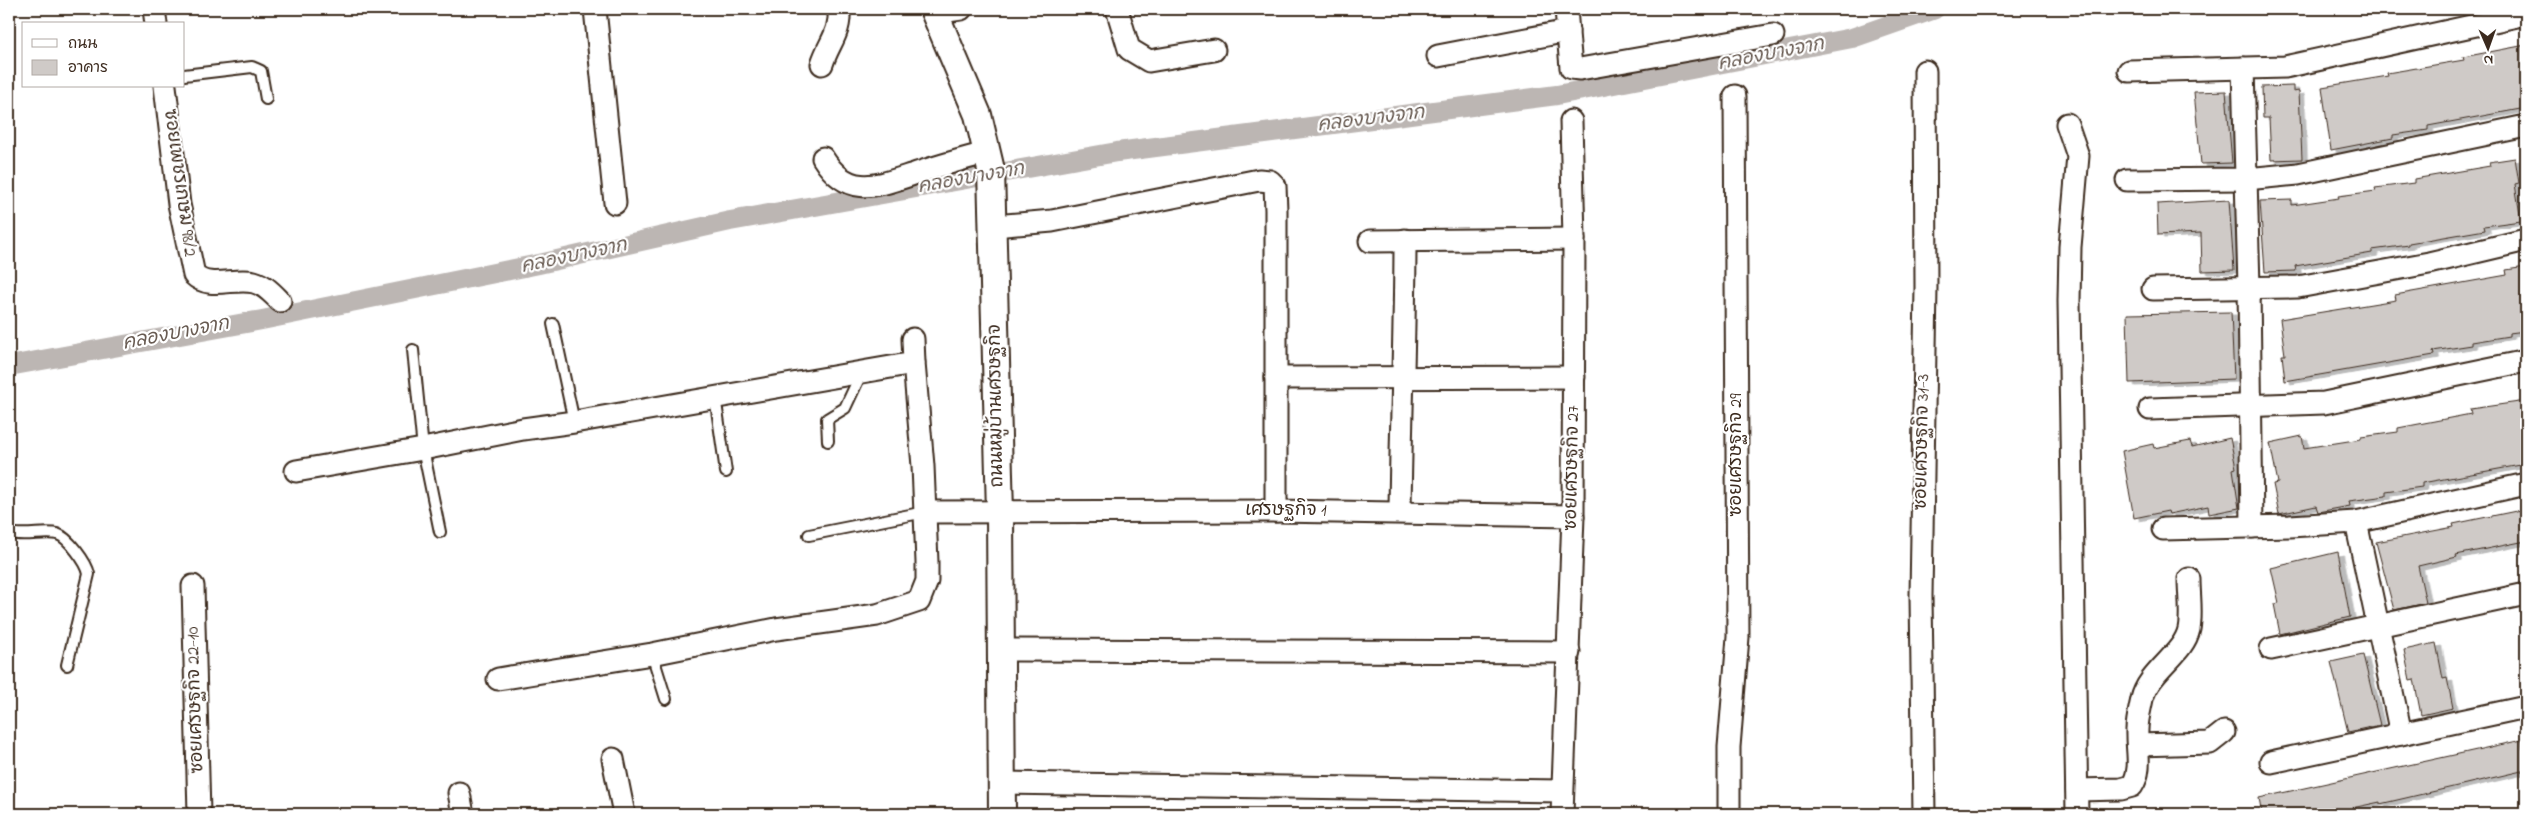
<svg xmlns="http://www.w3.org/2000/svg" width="2535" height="823" font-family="'Indie Flower','Playpen Sans Thai',sans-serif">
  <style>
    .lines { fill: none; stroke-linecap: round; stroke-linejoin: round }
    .canal { stroke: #bcb6b3; stroke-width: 20 }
    .building { fill: #cfcac7; stroke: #3b2a1e; filter: url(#shadow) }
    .service-casing { stroke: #3b2a1e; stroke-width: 14 }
    .minor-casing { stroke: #3b2a1e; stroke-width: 25 }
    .tertiary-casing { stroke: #3b2a1e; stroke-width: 30 }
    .service { stroke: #fff; stroke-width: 10 }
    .minor { stroke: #fff; stroke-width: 21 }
    .tertiary { stroke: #fff; stroke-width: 26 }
    .labels { text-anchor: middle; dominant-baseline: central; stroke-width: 4.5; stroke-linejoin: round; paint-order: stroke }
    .street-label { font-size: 18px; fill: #3b2a1e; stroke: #fff }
    .water-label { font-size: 19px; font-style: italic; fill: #685b52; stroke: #fff }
  </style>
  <defs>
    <filter id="shadow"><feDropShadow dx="5.5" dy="3" stdDeviation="0" flood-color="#0004"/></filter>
  </defs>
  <rect width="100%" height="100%" fill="#fff"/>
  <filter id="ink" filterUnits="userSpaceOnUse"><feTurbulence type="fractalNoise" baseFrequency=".02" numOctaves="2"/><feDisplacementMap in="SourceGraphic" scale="10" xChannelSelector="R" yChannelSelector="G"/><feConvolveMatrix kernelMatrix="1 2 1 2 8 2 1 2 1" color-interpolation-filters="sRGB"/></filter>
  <g filter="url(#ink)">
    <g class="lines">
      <polyline class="canal" points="9,366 262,320 539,264 730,221 1117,152 1557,95 1852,38 1935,9"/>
    </g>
    <g class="building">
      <polygon points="2526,45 2526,108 2428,126 2428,130 2393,135 2393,138 2331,150 2322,87 2388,76 2387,73 2464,60 2463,57"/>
      <polygon points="2293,86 2293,92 2299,91 2302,159 2271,160 2269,118 2263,118 2262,87"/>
      <polygon points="2226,91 2232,163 2201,164 2194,92"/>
      <polygon points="2515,158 2519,183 2515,184 2521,221 2484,226 2485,230 2409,243 2409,245 2372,250 2372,253 2295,266 2296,271 2265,272 2260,201 2292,200 2292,205 2339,198 2338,196 2376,191 2375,188 2414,183 2414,179 2490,166 2489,162"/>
      <polygon points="2229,200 2234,270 2202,271 2201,233 2158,235 2157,204"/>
      <polygon points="2526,267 2526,331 2509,333 2509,336 2472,342 2472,345 2433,351 2434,355 2285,381 2282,355 2285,355 2280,319 2396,300 2395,295 2507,275 2506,270"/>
      <polygon points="2231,312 2234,379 2129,383 2127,314"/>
      <polygon points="2526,401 2526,464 2422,483 2422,487 2386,492 2386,496 2349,501 2350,506 2323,511 2318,512 2316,506 2279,514 2273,484 2278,483 2270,443 2302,436 2304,448 2361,439 2361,437 2398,432 2398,428 2471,414 2470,409"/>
      <polygon points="2230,438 2236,468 2233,469 2239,508 2209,514 2208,506 2169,514 2168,511 2134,518 2122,451 2153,444 2154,448 2190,441 2192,447"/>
      <polygon points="2526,509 2526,541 2456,555 2457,557 2418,566 2426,603 2394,610 2376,542 2454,527 2453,524"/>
      <polygon points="2338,552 2350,617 2280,634 2274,604 2279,603 2271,568"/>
      <polygon points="2436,643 2443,679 2447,678 2453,708 2421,715 2414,679 2410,680 2404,650"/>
      <polygon points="2363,655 2380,725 2348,732 2331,662"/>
      <polygon points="2522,740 2526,770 2380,804 2380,802 2324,814 2262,814 2259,798"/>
    </g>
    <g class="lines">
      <g class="service-casing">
        <g id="service">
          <polyline points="184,75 252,67 261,71 266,99"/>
          <polyline points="553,324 574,422"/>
          <polyline points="413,350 423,449 440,532"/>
          <polyline points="715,396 726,472"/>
          <polyline points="828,441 827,419 845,408 861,374"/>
          <path d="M9,533C25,537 45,531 57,534C68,537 87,563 89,574L67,665"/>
          <polyline points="809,535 925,512"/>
          <polyline points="652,654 666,699"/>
        </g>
      </g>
      <g class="minor-casing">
        <g id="minor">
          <polyline points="154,9 156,24"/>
          <polyline points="595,9 615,203"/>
          <polyline points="1117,9 1129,49 1149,61 1214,50"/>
          <polyline points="1566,9 1571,68 1580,69 1773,35"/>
          <polyline points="934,13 961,9"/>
          <polyline points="1438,56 1568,31"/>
          <path d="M822,64C829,42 841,33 839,9"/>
          <polyline points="2243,68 2249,287 2252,527"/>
          <polyline points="2129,71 2285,67 2526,14"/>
          <path d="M165,86L179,204L194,275C209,290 235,277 254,282C265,285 272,293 280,301"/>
          <polyline points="2067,124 2078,156 2070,247 2069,301 2077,814"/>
          <path d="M823,158C849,200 879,185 917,173C941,165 964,159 988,152"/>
          <polyline points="2127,180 2246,179 2298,174 2526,126"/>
          <polyline points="994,226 1052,221 1259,180 1270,181 1275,186 1276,210 1276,511"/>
          <polyline points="1370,241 1574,239"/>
          <polyline points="2153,289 2298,287 2429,263 2526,240"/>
          <polyline points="1276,378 1574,377"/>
          <polyline points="2150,409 2324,403 2526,361"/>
          <polyline points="296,471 423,449 523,429 574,422 914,363 913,339"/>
          <polyline points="925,512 1276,511 1573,516"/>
          <path d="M1400,512C1401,421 1405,331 1405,240"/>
          <polyline points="2356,522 2401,734"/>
          <polyline points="2163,529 2290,526 2356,522 2526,484"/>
          <polyline points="193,586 199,814"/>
          <polyline points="2271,649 2526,594"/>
          <polyline points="1000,650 1569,652"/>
          <polyline points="498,679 652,654 776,629 877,615 919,601 927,581 927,562 923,466 914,363"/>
          <polyline points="2138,745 2210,743 2224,732"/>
          <polyline points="613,759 624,814"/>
          <polyline points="2271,762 2526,707"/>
          <polyline points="1002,783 1562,791"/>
          <path d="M2077,790L2121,789L2132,786C2143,769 2136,750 2137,730C2137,720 2140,709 2142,699C2148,672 2184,654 2189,629C2192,614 2189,595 2189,579"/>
          <polyline points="459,793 463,814"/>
          <polyline points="1562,814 1573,516 1574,239 1571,121"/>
          <polyline points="1729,814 1729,747 1738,637 1735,96"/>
          <polyline points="1924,814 1921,596 1926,287 1925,71"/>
        </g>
      </g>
      <g class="tertiary-casing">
        <polyline id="tertiary" points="933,9 978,115 991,170 1000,513 1002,814"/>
      </g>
      <use href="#service" class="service"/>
      <use href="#minor" class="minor"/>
      <use href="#tertiary" class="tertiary"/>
    </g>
  </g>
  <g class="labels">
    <g class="street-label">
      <text transform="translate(179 183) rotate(82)">ซอยเพชรเกษม 98/2</text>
      <text transform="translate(997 406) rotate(-91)">ถนนหมู่บ้านเศรษฐกิจ</text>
      <text transform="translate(1923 442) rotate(-89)">ซอยเศรษฐกิจ 31-3</text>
      <text transform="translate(1737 455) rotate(-90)">ซอยเศรษฐกิจ 29</text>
      <text transform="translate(1573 468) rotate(-89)">ซอยเศรษฐกิจ 27</text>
      <text x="1286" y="511">เศรษฐกิจ 1</text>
      <text transform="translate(196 700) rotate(-92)">ซอยเศรษฐกิจ 22-10</text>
    </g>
    <g class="water-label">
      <text transform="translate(1771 54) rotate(-11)">คลองบางจาก</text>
      <text transform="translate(1371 119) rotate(-7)">คลองบางจาก</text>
      <text transform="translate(971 178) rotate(-10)">คลองบางจาก</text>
      <text transform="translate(574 256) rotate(-12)">คลองบางจาก</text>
      <text transform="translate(176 334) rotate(-11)">คลองบางจาก</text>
    </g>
  </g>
  <rect width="2535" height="823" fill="none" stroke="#fff" stroke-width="30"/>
  <rect x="15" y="15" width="2505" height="793" fill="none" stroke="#3b2a1e" stroke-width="2" filter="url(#ink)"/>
  <rect x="22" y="22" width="162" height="65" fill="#ffffff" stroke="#b1aaa5"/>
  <rect x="32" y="39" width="25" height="8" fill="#ffffff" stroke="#b1aaa5"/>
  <text x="68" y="48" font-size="15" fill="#3b2a1e">ถนน</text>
  <rect x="32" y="60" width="25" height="15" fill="#cfcac7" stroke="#b1aaa5"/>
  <text x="68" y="72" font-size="15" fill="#3b2a1e">อาคาร</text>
  <g transform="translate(2488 48) rotate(178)" stroke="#ffffff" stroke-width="4" paint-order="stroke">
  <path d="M0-4L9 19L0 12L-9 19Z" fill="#3b2a1e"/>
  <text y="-8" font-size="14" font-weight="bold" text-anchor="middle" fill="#3b2a1e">N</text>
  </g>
</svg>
